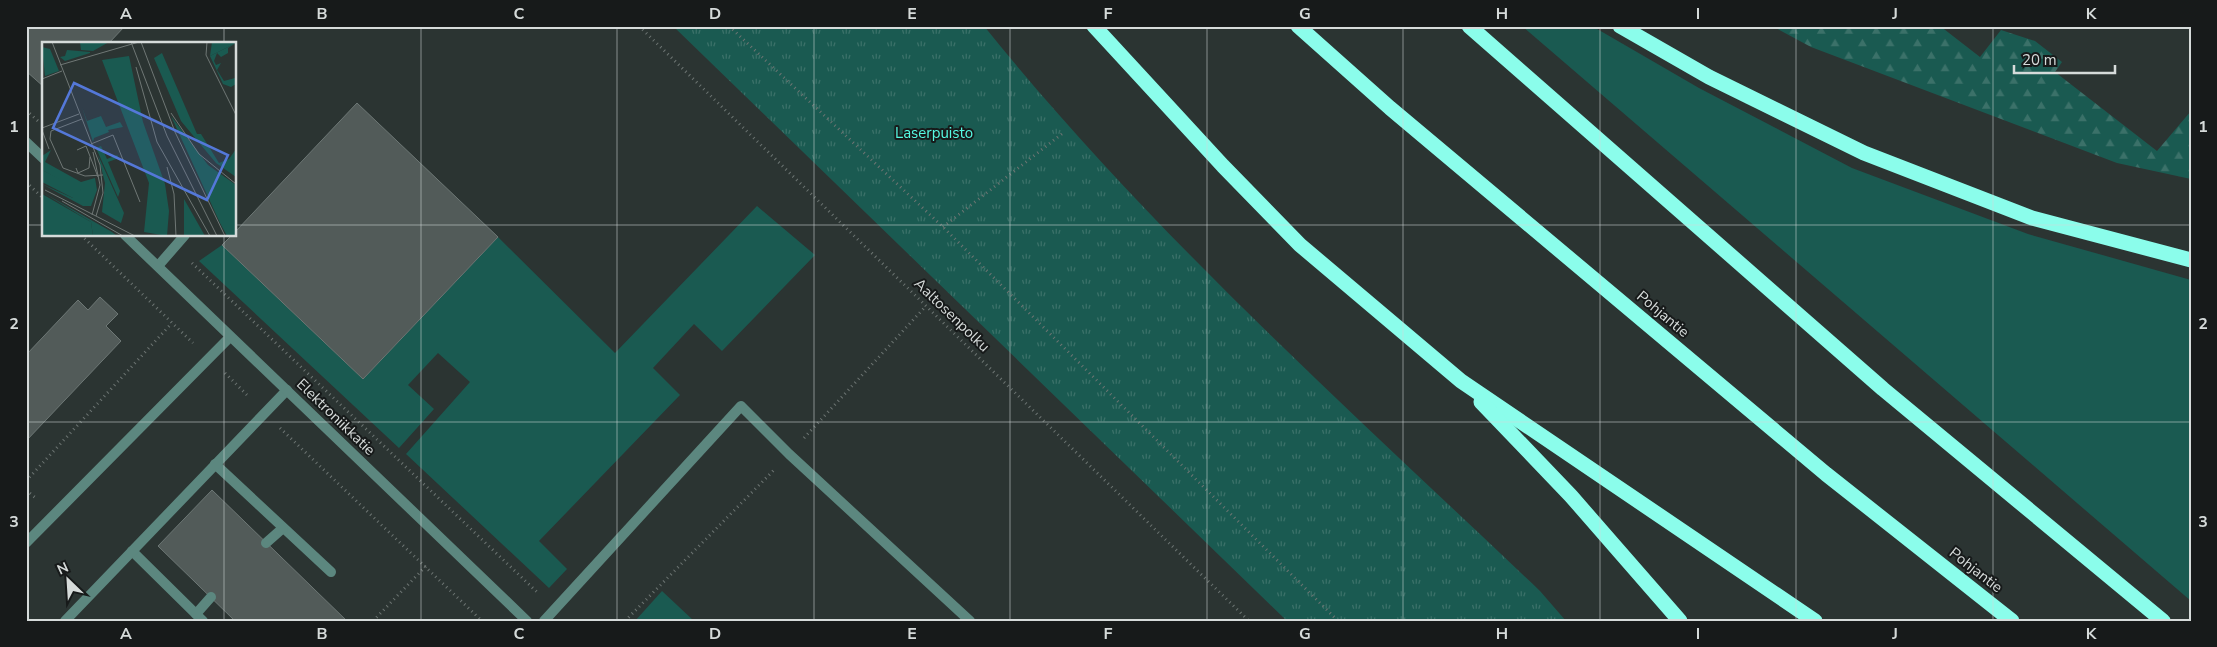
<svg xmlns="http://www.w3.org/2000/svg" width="2217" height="647" font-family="'Nunito Sans',sans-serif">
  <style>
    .grass { fill: #1a5a51 }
    .forest { fill: url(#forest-firs) }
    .park { fill: url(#park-tufts) }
    .building { fill: #525b59; stroke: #6d7775 }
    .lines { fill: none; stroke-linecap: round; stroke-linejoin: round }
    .path { stroke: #6d7573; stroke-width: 3; stroke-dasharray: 1 4; stroke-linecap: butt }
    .service { stroke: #5c877f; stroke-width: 10 }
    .minor { stroke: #5c877f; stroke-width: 10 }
    .motorway { stroke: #8bfdeb; stroke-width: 15 }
    .grid { fill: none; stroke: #d6dbda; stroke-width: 1; stroke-opacity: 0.55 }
    .labels { text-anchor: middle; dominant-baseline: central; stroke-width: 4; stroke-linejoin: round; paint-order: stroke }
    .park-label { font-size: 15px; fill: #55fae3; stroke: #171a1a }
    .street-label { font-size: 15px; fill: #d6dbda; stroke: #171a1a }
    .inset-road { fill: none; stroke: #6f7775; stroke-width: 1 }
    .view { fill: #5478d9; fill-opacity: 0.15; stroke: #5478d9; stroke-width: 2.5 }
    .inset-edge { fill: none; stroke: #d6dbda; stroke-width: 2.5 }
    .neatline { fill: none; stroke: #d6dbda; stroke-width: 2 }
    .grid-label { font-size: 16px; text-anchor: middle; font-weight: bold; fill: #d6dbda }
  </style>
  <defs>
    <pattern id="forest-firs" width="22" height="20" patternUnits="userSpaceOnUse" patternTransform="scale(1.25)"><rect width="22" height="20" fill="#1a5a51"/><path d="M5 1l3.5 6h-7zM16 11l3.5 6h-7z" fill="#3b7169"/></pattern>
    <pattern id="park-tufts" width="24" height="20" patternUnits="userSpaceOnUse" patternTransform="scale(1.25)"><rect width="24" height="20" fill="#1a5a51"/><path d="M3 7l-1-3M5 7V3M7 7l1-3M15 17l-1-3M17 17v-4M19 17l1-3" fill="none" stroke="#3b7169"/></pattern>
  </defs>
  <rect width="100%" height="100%" fill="#2b3432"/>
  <g class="grass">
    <polygon points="1522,26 1592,26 1699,88 1852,168 2028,234 2191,280 2191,601"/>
    <polygon points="757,206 815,255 722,351 694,324 653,368 680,395 539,541 567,569 549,588 406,454 470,382 438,353 408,385 434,409 399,448 199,261 222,245 363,379 498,237 615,353"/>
    <polygon points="662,591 694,621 635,621"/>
  </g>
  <polygon class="forest" points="1772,26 1940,26 1980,57 2001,30 2035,41 2062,62 2055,72 2157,151 2191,111 2191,179 2117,163 1811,47"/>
  <path class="park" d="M673,26H984C1150,232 1349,409 1540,591L1566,621H1287Z"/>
  <g class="building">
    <polygon points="26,26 125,26 108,44 44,44 44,87 26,71"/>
    <polygon points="357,103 498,237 363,379 222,245 232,235 235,235 235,232"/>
    <polygon points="100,297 118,314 106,326 121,341 26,441 26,355 78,300 88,310"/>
    <polygon points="212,490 347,621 235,621 158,546"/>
  </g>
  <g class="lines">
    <g class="path">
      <polyline points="639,26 1249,621"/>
      <polyline points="729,26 943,227 1338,621"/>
      <polyline points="26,110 38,121"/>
      <polyline points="26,182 44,199"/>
      <polyline points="943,227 1063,133"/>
      <polyline points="81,235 193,343"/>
      <polyline points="192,263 538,593"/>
      <polyline points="225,373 249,397"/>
      <polyline points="280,428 482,621"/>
      <polyline points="804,438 926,306"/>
      <polyline points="26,481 172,323"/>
      <polyline points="26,490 37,499"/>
      <polyline points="373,621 426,566"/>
      <polyline points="625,621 774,470"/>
    </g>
    <g class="service">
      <polyline points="158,266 185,235"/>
      <polyline points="215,464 331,572"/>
      <polyline points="26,543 230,337"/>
      <polyline points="266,543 283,528"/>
      <polyline points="132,551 203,621"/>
      <polyline points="196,614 211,597"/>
      <polyline points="65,621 287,390"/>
      <polyline points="544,621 741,406 789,454 970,621"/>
    </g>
    <g class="minor">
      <polyline points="26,142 44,159"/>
      <polyline points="125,235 527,621"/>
    </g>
    <g class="motorway">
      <polyline points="1094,26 1223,166 1300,245 1461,381 1815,621"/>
      <polyline points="1298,26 1390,108 1826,474 2012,621"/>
      <polyline points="1469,26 1883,389 2163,621"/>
      <polyline points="1620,26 1709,77 1864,153 2032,218 2191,260"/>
      <polyline points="1481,402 1571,496 1680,621"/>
    </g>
  </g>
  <path class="grid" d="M224,26V44M421,26V621M617,26V621M814,26V621M1010,26V621M1207,26V621M1403,26V621M1600,26V621M1796,26V621M1993,26V621M26,225H44M235,225H2191M224,235V621M26,422H2191"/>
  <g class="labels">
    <g class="park-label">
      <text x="934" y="133">Laserpuisto</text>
    </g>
    <g class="street-label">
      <text transform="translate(1663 314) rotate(40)">Pohjantie</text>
      <text transform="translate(952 315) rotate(44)">Aaltosenpolku</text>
      <text transform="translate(336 417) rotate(44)">Elektroniikkatie</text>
      <text transform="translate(1976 570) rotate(38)">Pohjantie</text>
    </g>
  </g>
  <g transform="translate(42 42)">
    <rect width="194" height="194" fill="#2b3432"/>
    <path d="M194,1L186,6V11L179,15L175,11L172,19L174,23L179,21L175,28L182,39L193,36L194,42L189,45L181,42L168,14ZM0,5L8,7L17,29L3,34ZM25,8L48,10V11L23,19L18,15L23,14ZM40,65L45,79L59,74L64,85L78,80L81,85L66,88L67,90L52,96L51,100ZM129,74L166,123L194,143V194H185L178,181ZM59,104L65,117L75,113L77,116L66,120L78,149L76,155L54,106ZM9,108L3,120L39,140L53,136L55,148L49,164H41L0,142L31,156V149H38L0,128V114ZM56,113L82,171L79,181L60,170L63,141ZM0,150L70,190L75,194H51L49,180Z" fill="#1a5a51"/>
    <path d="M170,0H194V1L168,14ZM120,11L155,92H159L177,121L187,117L194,107V135L174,121L139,79L112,16ZM0,128L38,147L39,149H31V156L0,140ZM0,152L49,180L51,194H0ZM142,157L163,194H142Z" fill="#1a5a51"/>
    <path d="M38,0H67L51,9L39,8ZM87,14L101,80L123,142L127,169L125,194L102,190L107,141L60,18Z" fill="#1a5a51"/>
    <path class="inset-road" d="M10,0L58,123L61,151L54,174M89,0L125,94L175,194M99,0L133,90L183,194M165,0L164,13L194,73M18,23L97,0M94,25L115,100L168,194M0,37L20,29M129,71L157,112L194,142M40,77L9,89L8,97L21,126L43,134L61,133M0,86L37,72M0,88L7,107M49,102L71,93L98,160M35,108L44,104L56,135M125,125L132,152L134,194M34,126L36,131L47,126L48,115M3,148L93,194M20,159L81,194M50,173L58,143L51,110"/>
    <path class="view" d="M32,41L186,113L165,158L11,86Z"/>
    <rect width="194" height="194" class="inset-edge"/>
  </g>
  <rect width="2217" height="647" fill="none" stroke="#171a1a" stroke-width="55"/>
  <g transform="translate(68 580) rotate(335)" stroke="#171a1a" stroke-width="4" paint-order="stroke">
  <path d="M0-4L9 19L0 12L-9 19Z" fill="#d6dbda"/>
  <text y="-8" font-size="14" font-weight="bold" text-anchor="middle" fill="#d6dbda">N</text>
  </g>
  <path d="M2014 65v8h101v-8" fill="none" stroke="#d6dbda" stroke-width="2.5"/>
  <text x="2022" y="65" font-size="15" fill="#d6dbda" stroke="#171a1a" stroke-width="4" paint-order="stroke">20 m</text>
  <rect x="28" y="28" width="2162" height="592" class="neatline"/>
  <g class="grid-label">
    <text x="126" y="19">A</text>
    <text x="322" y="19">B</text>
    <text x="519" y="19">C</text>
    <text x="715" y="19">D</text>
    <text x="912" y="19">E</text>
    <text x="1108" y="19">F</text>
    <text x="1305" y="19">G</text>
    <text x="1502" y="19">H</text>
    <text x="1698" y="19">I</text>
    <text x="1895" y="19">J</text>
    <text x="2091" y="19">K</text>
    <text x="14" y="132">1</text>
    <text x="2203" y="132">1</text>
    <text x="14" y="329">2</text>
    <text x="2203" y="329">2</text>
    <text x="14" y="527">3</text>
    <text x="2203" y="527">3</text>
    <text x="126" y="639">A</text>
    <text x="322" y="639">B</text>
    <text x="519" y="639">C</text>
    <text x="715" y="639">D</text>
    <text x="912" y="639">E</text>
    <text x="1108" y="639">F</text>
    <text x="1305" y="639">G</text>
    <text x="1502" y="639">H</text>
    <text x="1698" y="639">I</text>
    <text x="1895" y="639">J</text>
    <text x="2091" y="639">K</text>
  </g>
</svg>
